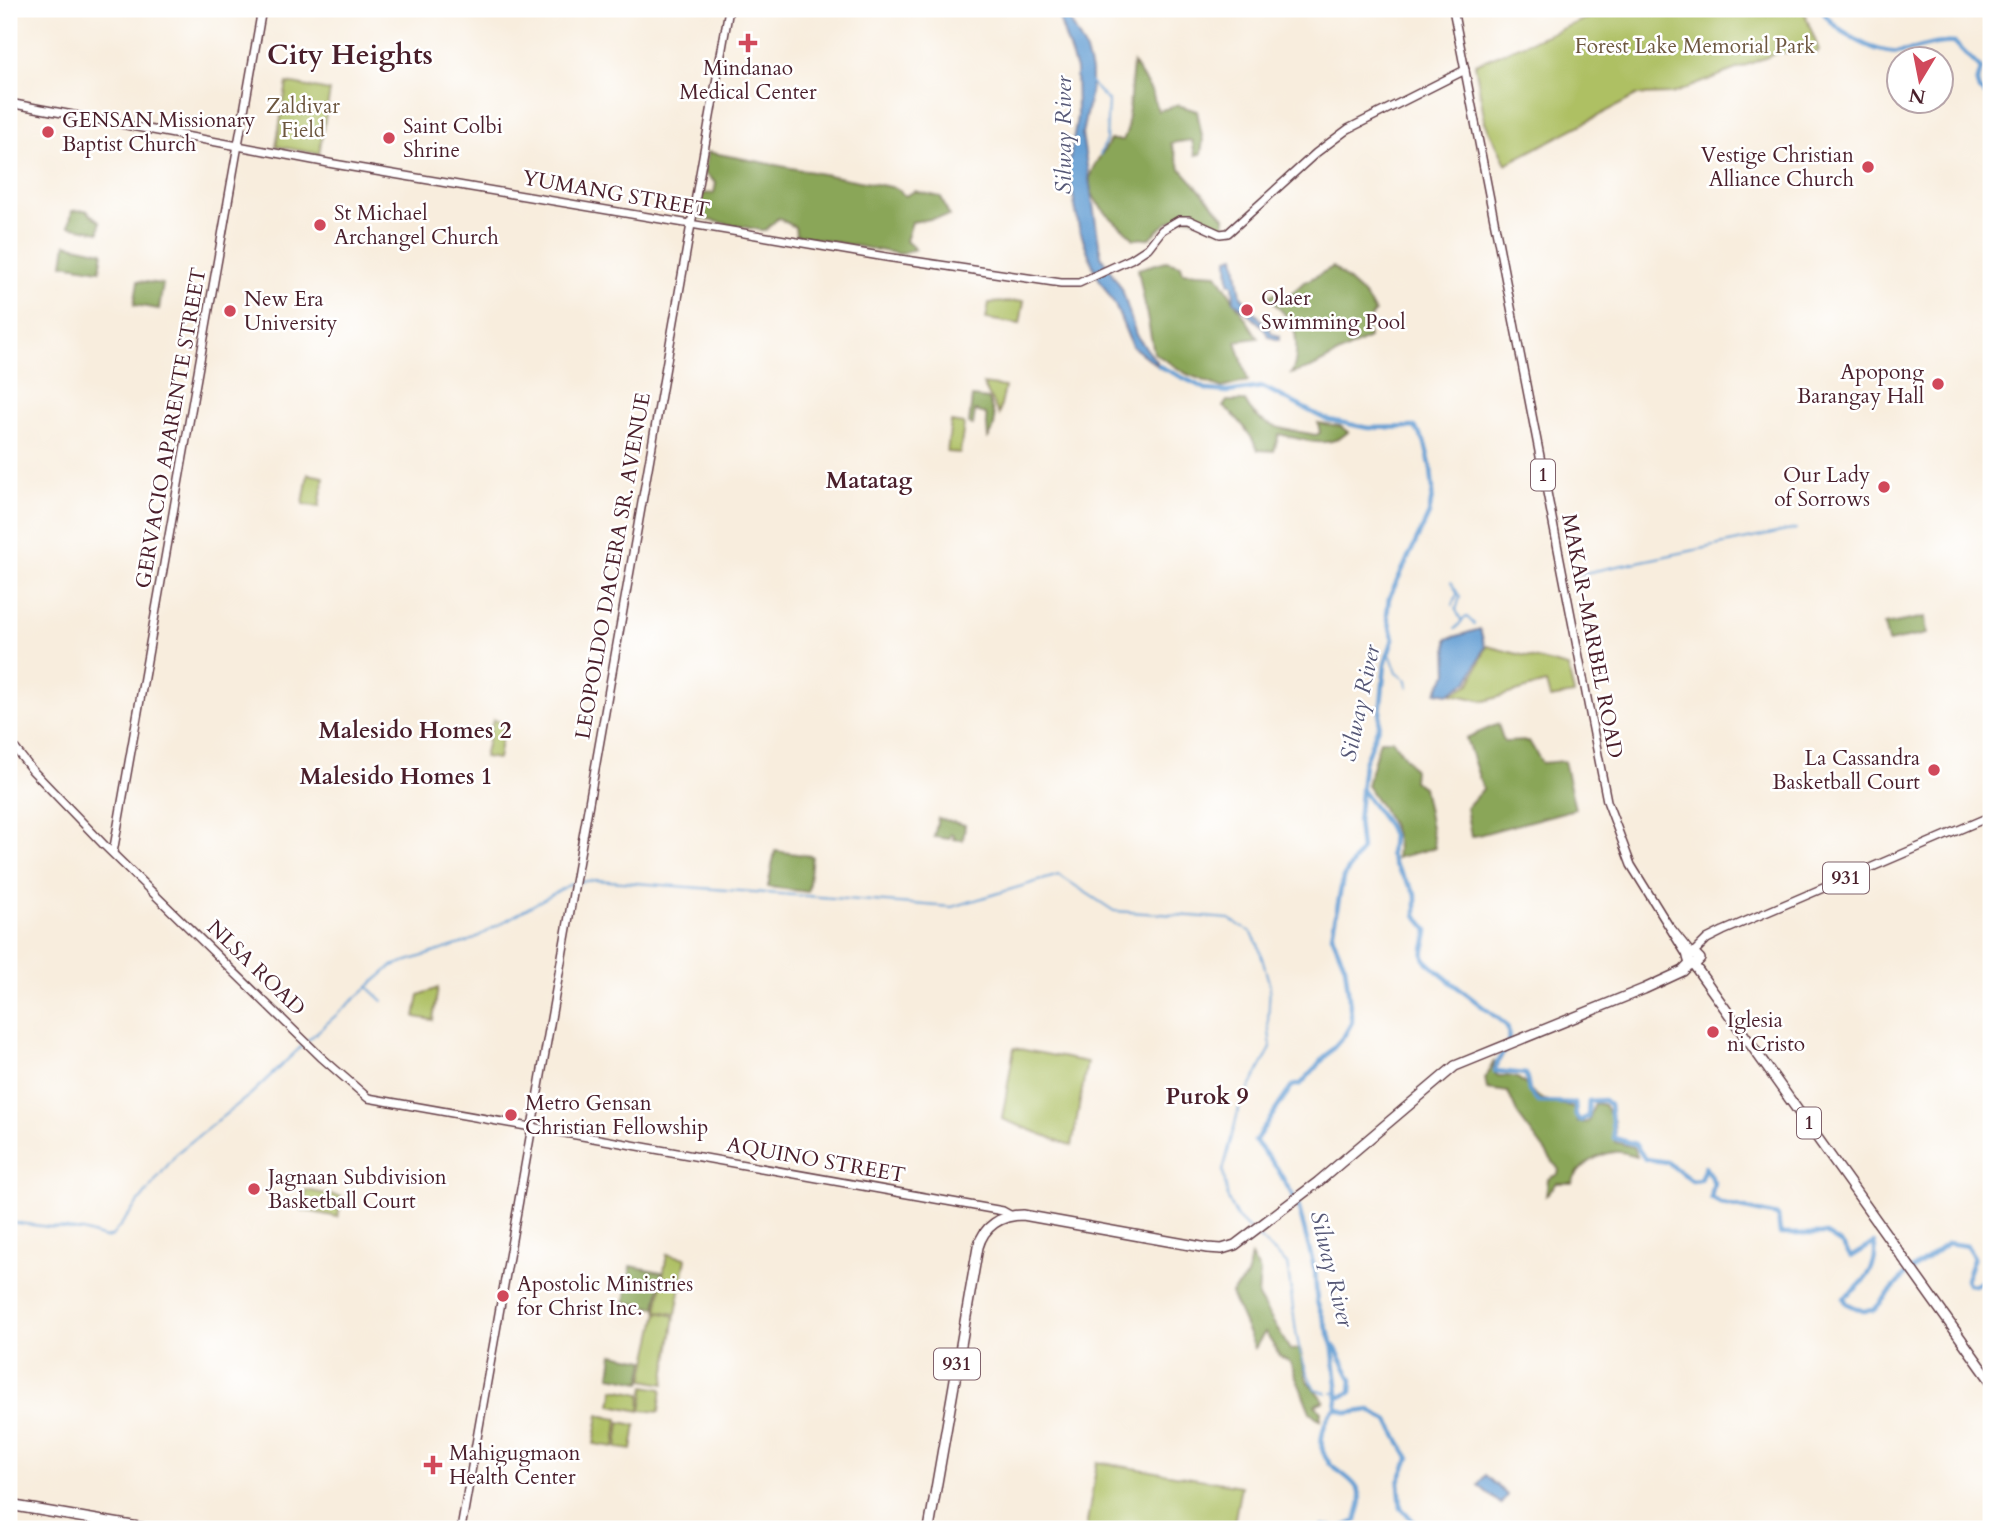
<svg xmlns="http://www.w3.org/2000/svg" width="2000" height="1538" font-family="Cardo,serif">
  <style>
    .green { fill: #aec063; stroke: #7c7047; stroke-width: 2 }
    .forest { fill: #8aa659; stroke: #6a6242; stroke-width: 2 }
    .water { fill: #649ed3; stroke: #575e7f; stroke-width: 2 }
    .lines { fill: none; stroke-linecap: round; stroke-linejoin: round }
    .stream { stroke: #649ed3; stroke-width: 2 }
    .river { stroke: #649ed3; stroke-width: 4.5 }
    .major-casing { stroke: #643e46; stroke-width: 10 }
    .highway-casing { stroke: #643e46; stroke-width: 12 }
    .major { stroke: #fff; stroke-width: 7 }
    .highway { stroke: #fff; stroke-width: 9 }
    .poi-dot { fill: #d1495b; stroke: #fff; stroke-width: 2.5 }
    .labels { text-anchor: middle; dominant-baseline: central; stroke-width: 5; stroke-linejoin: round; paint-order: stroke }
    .shield { fill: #fff; stroke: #80626b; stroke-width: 2 }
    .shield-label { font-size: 19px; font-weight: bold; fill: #4a1f2b }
    .park-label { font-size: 21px; fill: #6d573f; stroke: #fff }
    .poi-label { font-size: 21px; fill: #4a1f2b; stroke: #fff; text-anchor: start }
    .street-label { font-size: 21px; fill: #4a1f2b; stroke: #fff }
    .water-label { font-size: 23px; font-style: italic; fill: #565877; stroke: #fff }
    .neighbourhood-label { font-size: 23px; font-weight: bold; fill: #4a1f2b; stroke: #fff }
    .district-label { font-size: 28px; font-weight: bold; fill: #4a1f2b; stroke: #fff }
  </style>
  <rect width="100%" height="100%" fill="#fff"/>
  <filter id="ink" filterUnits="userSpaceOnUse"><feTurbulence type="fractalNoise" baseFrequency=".0143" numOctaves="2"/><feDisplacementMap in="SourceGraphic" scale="14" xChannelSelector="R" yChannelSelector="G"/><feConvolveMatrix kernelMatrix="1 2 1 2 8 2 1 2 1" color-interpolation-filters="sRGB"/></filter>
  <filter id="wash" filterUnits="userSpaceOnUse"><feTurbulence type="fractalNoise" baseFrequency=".00686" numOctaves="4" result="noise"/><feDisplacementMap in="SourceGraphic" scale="28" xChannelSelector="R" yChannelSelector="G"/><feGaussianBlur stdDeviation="1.57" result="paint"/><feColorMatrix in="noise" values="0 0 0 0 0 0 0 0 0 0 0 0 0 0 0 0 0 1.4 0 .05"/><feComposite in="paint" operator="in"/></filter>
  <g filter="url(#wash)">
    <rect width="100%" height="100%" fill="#f8eddd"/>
    <g class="green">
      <polygon points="1610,9 1803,9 1819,50 1815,54 1780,52 1672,94 1638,95 1506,164 1485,122 1475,64"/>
      <polygon points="287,83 330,91 319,154 276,146"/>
      <polygon points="1024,301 1020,324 986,319 989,303"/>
      <polygon points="983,384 1005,387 999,415"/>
      <polygon points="951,422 964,424 960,453 947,452"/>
      <polygon points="308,474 324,477 319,507 303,504"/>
      <polygon points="1487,646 1568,667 1574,694 1550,698 1546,683 1485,701 1451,694 1470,684"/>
      <polygon points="493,719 504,724 498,759 484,757"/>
      <polygon points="438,988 433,1020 415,1017 419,995"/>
      <polygon points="1014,1048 1087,1062 1072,1146 1002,1119"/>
      <polygon points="306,1190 342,1197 338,1217 302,1210"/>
      <polygon points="667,1254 686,1258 676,1314 657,1311"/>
      <polygon points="658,1312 675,1316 664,1384 643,1380"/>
      <polygon points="645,1386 662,1389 659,1412 641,1410"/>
      <polygon points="614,1389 641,1394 640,1411 611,1405"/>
      <polygon points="599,1415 618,1419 615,1447 594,1444"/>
      <polygon points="620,1422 636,1425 632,1450 617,1448"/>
      <polygon points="1097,1462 1241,1486 1233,1529 1086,1529"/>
    </g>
    <g class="forest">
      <path d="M1133,63L1152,92L1158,111L1178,105L1197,111L1203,141L1201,154L1195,155L1192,140L1171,143L1181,169L1224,217L1225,228L1221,231C1187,214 1179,209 1150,238L1134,239C1117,221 1078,198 1093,168C1098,159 1105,150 1110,140H1123L1127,131Z"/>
      <polygon points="708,152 896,188 905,196 915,191 941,197 949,216 912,222 906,241 915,249 900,254 796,235 795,227 778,218 765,231 697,218 700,194 714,193 716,183 704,173"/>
      <polygon points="86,210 100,222 99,232 69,226 72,211"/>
      <polygon points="66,244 103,252 100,270 63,264"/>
      <polygon points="1166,261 1181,265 1183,272 1217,274 1258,338 1236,341 1248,381 1222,388 1187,374 1154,353 1138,269"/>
      <path d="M1333,267L1364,295L1375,312L1366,325L1369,338L1311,368L1291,374C1295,366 1296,361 1296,353C1298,322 1288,318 1268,297L1274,293L1286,298L1303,283Z"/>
      <polygon points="138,281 163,284 159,309 134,305"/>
      <path d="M972,397L988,399C994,413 999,425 988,438L986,414L975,411L973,425L969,424Z"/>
      <path d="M1227,401H1245C1259,430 1287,429 1316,435L1320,433L1318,423L1340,426L1348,432C1328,451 1302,439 1279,434L1274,451L1258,450C1251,435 1238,416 1223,407Z"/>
      <polygon points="1925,617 1927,634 1888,642 1884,625"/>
      <polygon points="1498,724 1504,742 1529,741 1542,763 1564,761 1575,809 1471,837 1466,808 1483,789 1466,738"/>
      <path d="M1380,740H1392L1414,769L1413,781L1423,787L1435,848L1396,858C1401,828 1381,809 1367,785Z"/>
      <polygon points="938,818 965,825 963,840 953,839 954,835 951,834 949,839 934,837"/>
      <polygon points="775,851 812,856 808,892 768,887"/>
      <path d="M1494,1061L1493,1071L1498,1076C1528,1075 1521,1086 1540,1098C1549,1103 1563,1104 1573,1107L1578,1123L1588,1122L1595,1103L1604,1105L1614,1121L1615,1142L1633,1147L1637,1156C1631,1155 1621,1151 1615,1152C1597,1154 1579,1166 1572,1183H1557L1546,1195L1548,1179L1558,1174L1559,1170L1518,1115L1508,1092L1487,1089L1485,1078Z"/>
      <polygon points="1251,1256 1260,1272 1258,1297 1290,1350 1300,1349 1307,1380 1324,1401 1315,1405 1321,1411 1320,1420 1310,1412 1290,1362 1280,1356 1265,1332 1255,1348 1231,1294 1247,1276"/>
      <polygon points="631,1266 662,1272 656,1308 625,1302"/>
      <polygon points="613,1354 645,1360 641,1382 610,1376"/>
    </g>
    <g class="water">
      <polygon points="1056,9 1064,9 1086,51 1091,71 1091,91 1082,134 1101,256 1122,289 1136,335 1163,370 1132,346 1115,305 1096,274 1079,228 1068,168 1077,117 1076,70"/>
      <polygon points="1235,256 1241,296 1273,334 1279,336 1279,340 1269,337 1262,326 1234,301 1233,285 1229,282 1228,258"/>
      <polygon points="1480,629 1485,647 1468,681 1448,694 1436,692 1448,673 1447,639"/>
      <polygon points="1485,1475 1507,1495 1501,1504 1478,1485"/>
    </g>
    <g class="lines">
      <g class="stream">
        <polyline points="1090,82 1108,101 1106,140 1100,155"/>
        <polyline points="1570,576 1796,529"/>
        <polyline points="1451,582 1460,597 1456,610 1461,620 1467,617 1474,624"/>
        <polyline points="1453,605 1457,594"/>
        <polyline points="1455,629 1462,621"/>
        <polyline points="1386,655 1391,656 1397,673 1407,680 1408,688"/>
        <polyline points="577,882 596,880 952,907 1059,875 1114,911 1190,916"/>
        <polyline points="1191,916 1229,919 1251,932 1258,944 1270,986 1268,1022 1271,1048 1239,1108 1223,1171 1228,1199 1237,1217 1249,1229"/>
        <polyline points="368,987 383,1001"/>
        <polyline points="307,1041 392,966 470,941 572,883"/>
        <polyline points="9,1222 82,1231 105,1238 112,1236 178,1152 251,1094 303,1045"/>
        <path d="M1256,1235L1287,1264C1295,1309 1292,1347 1315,1389L1327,1393"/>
        <polyline points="1332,1393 1338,1393"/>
      </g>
      <g class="river">
        <path d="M1822,9C1831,30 1877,56 1901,52C1920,49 1935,41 1955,43L1981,69L1977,83L1979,90L1991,98"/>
        <polyline points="1159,366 1208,390 1227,392 1263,387 1325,419 1368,428 1415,427 1425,443 1431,469 1433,490 1429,514 1389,598 1387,615 1393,639 1385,664 1379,724 1364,763 1358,821 1361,850 1343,878 1332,935 1345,966 1352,1022 1344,1036 1301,1084 1292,1086 1255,1141 1277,1168 1298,1205 1315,1271 1317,1302 1332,1342 1338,1393 1336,1408 1348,1413 1370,1410 1388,1421 1409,1458 1399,1482 1401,1508 1421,1529"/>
        <path d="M1361,789L1388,826L1392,836L1390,854L1394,864L1416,894V915L1428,930C1428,939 1422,948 1424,957C1427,967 1494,1014 1507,1026C1514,1050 1497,1053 1495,1071L1526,1074L1529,1091L1538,1102L1575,1103L1576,1116L1580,1121L1588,1116L1589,1101L1604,1100L1610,1105L1614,1138L1635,1144L1645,1159L1667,1162L1692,1181L1700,1180L1705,1167L1714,1182L1711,1198L1722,1204L1778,1216L1780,1234H1826L1842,1244L1851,1257L1874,1243C1880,1268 1862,1285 1844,1298L1846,1303L1863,1311L1874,1310L1905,1275L1948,1243L1967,1246L1974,1257L1966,1279L1968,1284L1975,1285L1991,1276"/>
        <polyline points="1334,1345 1352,1380 1351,1392 1339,1398"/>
        <path d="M1320,1529L1323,1526L1341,1528L1356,1521C1357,1514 1361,1506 1361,1499C1357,1470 1313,1472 1323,1431C1326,1420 1328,1416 1336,1408"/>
      </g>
    </g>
  </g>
  <g filter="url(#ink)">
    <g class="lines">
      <g class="major-casing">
        <g id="major">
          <polyline points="1453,9 1607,801 1631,865 1688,957"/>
          <polyline points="9,103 334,164 886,257 1061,283 1079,283 1131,259 1148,248 1162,230 1179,220 1189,220 1220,234 1228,233 1316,153 1348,129 1465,70"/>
          <polyline points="9,741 32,770 105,846 321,1057 368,1098 1003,1211 1012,1216"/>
          <polyline points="113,853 262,9"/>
          <polyline points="1671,928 1691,953"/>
          <polyline points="1693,953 1707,939 1723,931 1991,816"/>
          <polyline points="461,1529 729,9"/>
        </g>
      </g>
      <g class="highway-casing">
        <g id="highway">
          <polyline points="1690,964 1688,957 1694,953 1700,959 1694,965"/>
          <polyline points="1694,965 1991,1381"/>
          <polyline points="9,1505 150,1529"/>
          <path d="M929,1529L978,1247C984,1226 1001,1215 1023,1215L1207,1248L1222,1249L1235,1245L1318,1182L1455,1066L1644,989L1683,971L1690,964"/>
        </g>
      </g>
      <use href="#major" class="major"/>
      <use href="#highway" class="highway"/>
    </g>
  </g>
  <g class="poi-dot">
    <path d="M744.5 32.5h7v7h7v7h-7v7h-7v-7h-7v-7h7z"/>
    <circle cx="48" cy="132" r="7"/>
    <circle cx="389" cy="138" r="7"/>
    <circle cx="1868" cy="167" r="7"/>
    <circle cx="320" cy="225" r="7"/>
    <circle cx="1247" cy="310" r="7"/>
    <circle cx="230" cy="311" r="7"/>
    <circle cx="1938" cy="384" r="7"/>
    <circle cx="1884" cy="487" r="7"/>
    <circle cx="1934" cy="770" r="7"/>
    <circle cx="1713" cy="1032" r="7"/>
    <circle cx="511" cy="1115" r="7"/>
    <circle cx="254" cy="1189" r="7"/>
    <circle cx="503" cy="1296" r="7"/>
    <path d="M429.5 1454.5h7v7h7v7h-7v7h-7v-7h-7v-7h7z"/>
  </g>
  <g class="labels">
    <g class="shield">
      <rect x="1531" y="459.5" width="24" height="31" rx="5"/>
      <rect x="1823" y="862.5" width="46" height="31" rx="5"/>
      <rect x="1797" y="1107.5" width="24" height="31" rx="5"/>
      <rect x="934" y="1348.5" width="46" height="31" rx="5"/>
    </g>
    <g class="shield-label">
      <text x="1543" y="475">1</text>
      <text x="1846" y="878">931</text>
      <text x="1809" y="1123">1</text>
      <text x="957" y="1364">931</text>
    </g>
    <g class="park-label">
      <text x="1695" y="46">Forest Lake Memorial Park</text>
      <text x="303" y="106">Zaldivar<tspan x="303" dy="24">Field</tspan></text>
    </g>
    <g class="poi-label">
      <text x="748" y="68" text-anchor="middle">Mindanao<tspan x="748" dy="24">Medical Center</tspan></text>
      <text x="62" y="120">GENSAN Missionary<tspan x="62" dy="24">Baptist Church</tspan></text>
      <text x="403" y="126">Saint Colbi<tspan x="403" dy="24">Shrine</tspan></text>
      <text x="1854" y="155" text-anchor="end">Vestige Christian<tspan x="1854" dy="24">Alliance Church</tspan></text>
      <text x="334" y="213">St Michael<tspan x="334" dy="24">Archangel Church</tspan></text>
      <text x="1261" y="298">Olaer<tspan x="1261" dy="24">Swimming Pool</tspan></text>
      <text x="244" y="299">New Era<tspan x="244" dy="24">University</tspan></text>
      <text x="1924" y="372" text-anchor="end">Apopong<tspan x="1924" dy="24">Barangay Hall</tspan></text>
      <text x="1870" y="475" text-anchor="end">Our Lady<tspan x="1870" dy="24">of Sorrows</tspan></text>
      <text x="1920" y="758" text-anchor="end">La Cassandra<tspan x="1920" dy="24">Basketball Court</tspan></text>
      <text x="1727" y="1020">Iglesia<tspan x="1727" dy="24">ni Cristo</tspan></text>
      <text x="525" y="1103">Metro Gensan<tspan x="525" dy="24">Christian Fellowship</tspan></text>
      <text x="268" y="1177">Jagnaan Subdivision<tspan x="268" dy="24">Basketball Court</tspan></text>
      <text x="517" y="1284">Apostolic Ministries<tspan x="517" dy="24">for Christ Inc.</tspan></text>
      <text x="449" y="1453">Mahigugmaon<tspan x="449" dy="24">Health Center</tspan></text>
    </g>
    <g class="street-label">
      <text transform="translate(616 194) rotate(10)">YUMANG STREET</text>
      <text transform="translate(171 428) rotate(-80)">GERVACIO APARENTE STREET</text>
      <text transform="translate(613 566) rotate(-80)">LEOPOLDO DACERA SR. AVENUE</text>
      <text transform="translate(1592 636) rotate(79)">MAKAR-MARBEL ROAD</text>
      <text transform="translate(256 968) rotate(44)">NLSA ROAD</text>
      <text transform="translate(816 1160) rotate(10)">AQUINO STREET</text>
    </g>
    <g class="water-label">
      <text transform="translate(1063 135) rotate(-90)">Silway River</text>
      <text transform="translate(1360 703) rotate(-78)">Silway River</text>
      <text transform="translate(1332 1269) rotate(76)">Silway River</text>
    </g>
    <g class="neighbourhood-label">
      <text x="869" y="480">Matatag</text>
      <text x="415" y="730">Malesido Homes 2</text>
      <text x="396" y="776">Malesido Homes 1</text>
      <text x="1207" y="1096">Purok 9</text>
    </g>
    <g class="district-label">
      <text x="350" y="55">City Heights</text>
    </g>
  </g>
  <rect width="2000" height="1538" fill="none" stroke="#fff" stroke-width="35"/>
  <g transform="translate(1920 80) rotate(190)"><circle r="33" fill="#ffffff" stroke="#b7a5aa" stroke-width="2"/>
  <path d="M0-5L12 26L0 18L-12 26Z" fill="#d1495b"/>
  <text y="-10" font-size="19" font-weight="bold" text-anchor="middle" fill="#4a1f2b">N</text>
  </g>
</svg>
